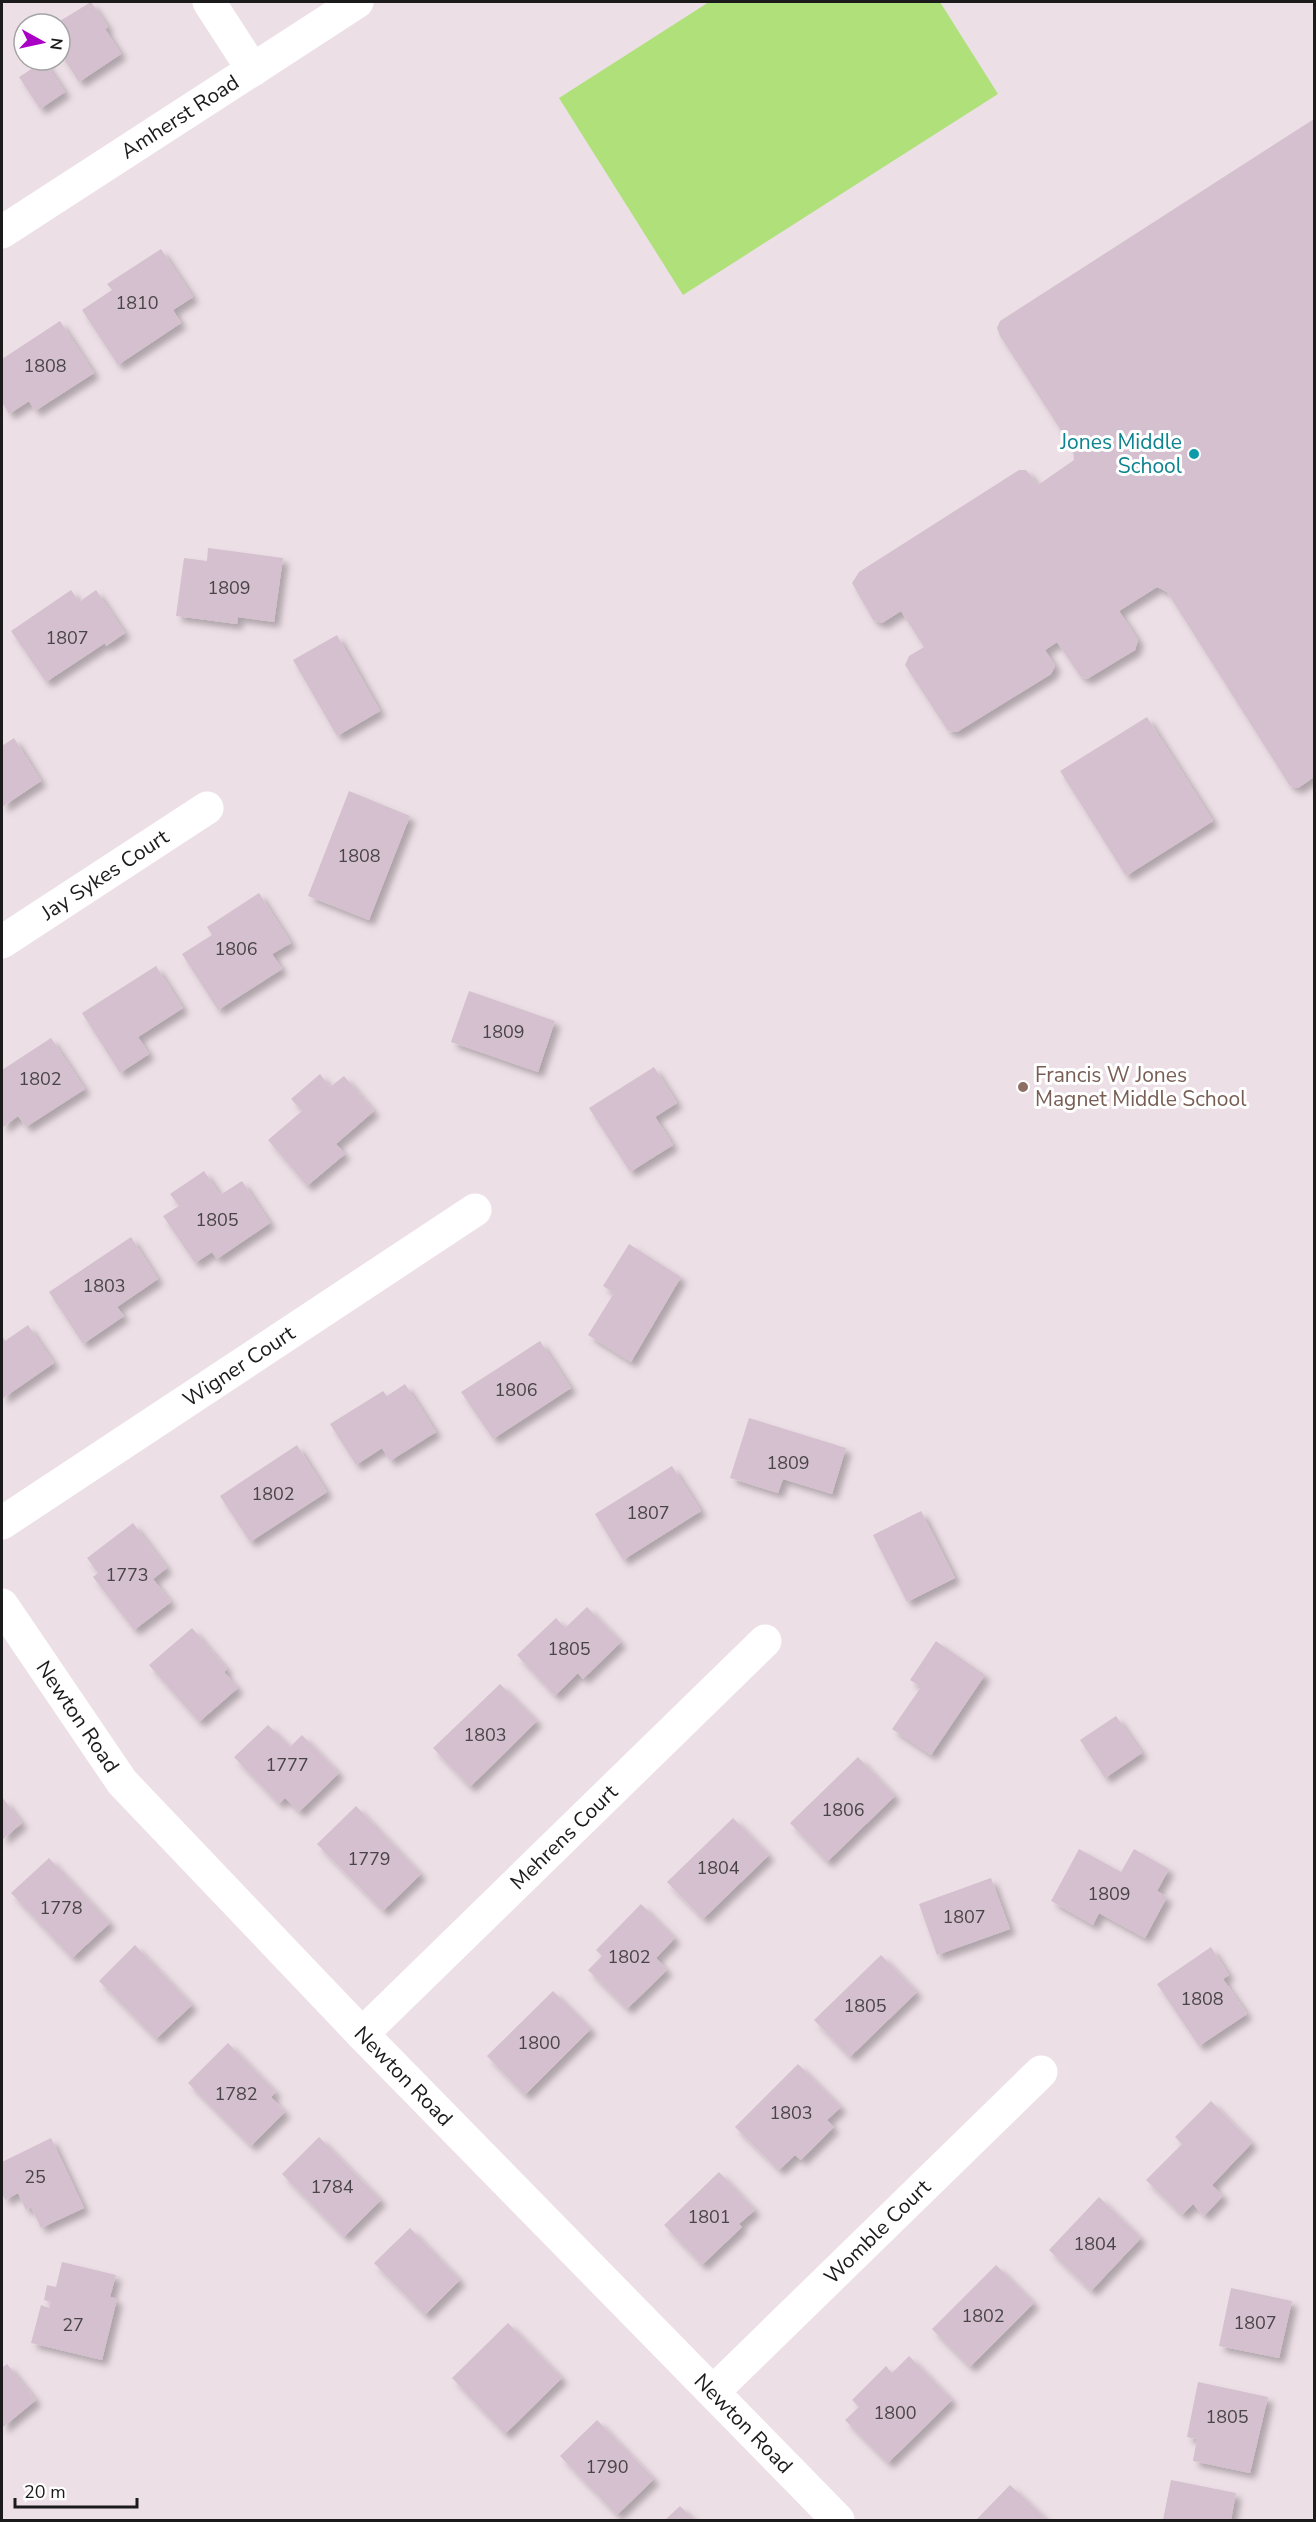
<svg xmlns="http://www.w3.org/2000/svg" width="1316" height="2522" font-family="'Nunito Sans',sans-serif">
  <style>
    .pitch { fill: #afe07a }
    .building { fill: #d4c0ce; filter: url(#shadow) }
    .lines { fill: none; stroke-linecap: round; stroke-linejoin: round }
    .minor { stroke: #fff; stroke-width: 33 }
    .tertiary { stroke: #fff; stroke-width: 33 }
    .culture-dot { fill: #0f9aa8; stroke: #fff; stroke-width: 2 }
    .education-dot { fill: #8d6e63; stroke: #fff; stroke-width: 2 }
    .labels { text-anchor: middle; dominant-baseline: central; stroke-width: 6; stroke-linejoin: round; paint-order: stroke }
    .number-label { font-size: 18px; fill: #494448 }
    .street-label { font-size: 21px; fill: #1b1b1b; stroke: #fff }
    .culture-label { font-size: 21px; fill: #0d838f; stroke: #fff; text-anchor: end }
    .education-label { font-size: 21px; fill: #785e54; stroke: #fff; text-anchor: start }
  </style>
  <defs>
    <filter id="shadow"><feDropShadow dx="5.5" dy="5.5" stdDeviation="3" flood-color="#0004"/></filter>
  </defs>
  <rect width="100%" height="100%" fill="#eddfe6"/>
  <polygon class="pitch" points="709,2 940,2 998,94 683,295 559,98"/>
  <g class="building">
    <polygon points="91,2 108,27 105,29 121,54 79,82 60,53 60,24 55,24"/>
    <polygon points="44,61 65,92 40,109 19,77"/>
    <polygon points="1314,119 1314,777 1298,788 1290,786 1167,592 1157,587 1119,611 1138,640 1135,650 1087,679 1080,676 1057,642 1045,650 1055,666 1051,674 957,732 948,731 905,665 909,656 924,647 901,611 882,623 873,620 852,583 859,572 1019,470 1026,470 1038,485 1074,460 1073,449 1000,336 997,328 1000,321"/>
    <polygon points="161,249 193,297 173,310 181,323 118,365 82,310 112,290 107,284"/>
    <polygon points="60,321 94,373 35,411 29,401 9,414 2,402 2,359"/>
    <polygon points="208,548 283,558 274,622 238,617 237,624 176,616 184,558 207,561"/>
    <polygon points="71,590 79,602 96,590 125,633 106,646 105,643 46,682 11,631"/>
    <polygon points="337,635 380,711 337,736 293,660"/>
    <polygon points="1147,717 1213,821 1126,876 1060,771"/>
    <polygon points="14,738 41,781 2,807 2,746"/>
    <polygon points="349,791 410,816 369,920 308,896"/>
    <polygon points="259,893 291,943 272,954 282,969 218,1010 182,954 212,935 207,927"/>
    <polygon points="156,966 183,1008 138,1037 149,1054 120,1073 82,1013"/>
    <polygon points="469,991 555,1021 538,1072 451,1042"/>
    <polygon points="51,1038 85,1089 26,1127 18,1116 2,1128 2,1070"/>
    <polygon points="654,1067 677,1103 655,1117 673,1145 630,1172 589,1108"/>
    <polygon points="320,1074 330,1087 344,1076 374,1111 336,1144 345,1154 307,1186 268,1140 302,1111 291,1099"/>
    <polygon points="204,1171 220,1195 242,1181 270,1223 217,1259 212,1252 195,1263 163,1216 179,1206 170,1194"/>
    <polygon points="131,1237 158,1279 117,1307 124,1316 83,1344 49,1292"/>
    <polygon points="629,1244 681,1277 631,1362 588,1335 614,1293 603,1286"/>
    <polygon points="28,1325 54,1363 2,1399 2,1335 5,1341"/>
    <polygon points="540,1341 571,1388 493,1439 461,1392"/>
    <polygon points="405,1384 436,1432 390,1461 382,1448 356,1465 330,1424 383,1391 387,1396"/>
    <polygon points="749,1418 846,1448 832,1494 783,1479 778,1493 730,1478"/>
    <polygon points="297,1445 327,1492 250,1542 220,1496"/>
    <polygon points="672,1466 701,1511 623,1560 595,1514"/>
    <polygon points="921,1511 955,1578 907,1602 873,1535"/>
    <polygon points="133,1523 167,1568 153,1579 171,1602 134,1630 93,1577 98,1573 87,1558"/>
    <polygon points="587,1607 621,1642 583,1679 578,1673 555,1696 517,1655 556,1618 565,1628"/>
    <polygon points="192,1628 227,1669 224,1672 238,1688 199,1722 149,1665"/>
    <polygon points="936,1641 985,1675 931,1755 892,1729 921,1687 910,1680"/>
    <polygon points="500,1684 537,1721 470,1787 433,1748"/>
    <polygon points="1116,1716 1142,1753 1105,1778 1080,1740"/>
    <polygon points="268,1725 290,1747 302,1735 339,1773 299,1812 285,1798 279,1804 234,1757"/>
    <polygon points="858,1757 895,1796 827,1862 790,1823"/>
    <polygon points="2,1797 22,1823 2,1840"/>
    <polygon points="356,1806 421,1874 383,1911 317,1844"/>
    <polygon points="733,1818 769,1855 703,1919 667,1882"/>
    <polygon points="1079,1849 1121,1872 1134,1849 1169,1869 1157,1891 1167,1897 1145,1938 1099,1913 1093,1925 1051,1901"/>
    <polygon points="49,1858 110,1923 72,1958 11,1893"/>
    <polygon points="991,1878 1010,1929 937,1955 919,1904"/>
    <polygon points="641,1904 675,1938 656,1958 667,1970 627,2009 588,1970 602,1956 596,1950"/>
    <polygon points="135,1945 192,2005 156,2039 99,1981"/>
    <polygon points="1211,1947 1229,1975 1223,1979 1247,2014 1199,2046 1157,1984"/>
    <polygon points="881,1955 917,1992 850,2057 814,2020"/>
    <polygon points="553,1991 591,2029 525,2095 487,2056"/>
    <polygon points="228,2043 276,2092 271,2097 285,2112 251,2146 188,2083"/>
    <polygon points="798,2064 841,2107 827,2120 834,2127 801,2160 795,2155 779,2170 735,2127"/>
    <polygon points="1211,2101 1252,2143 1212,2185 1223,2196 1204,2216 1193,2204 1182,2215 1146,2180 1182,2144 1175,2137"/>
    <polygon points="319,2137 381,2200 344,2237 282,2174"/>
    <polygon points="51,2138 84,2208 41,2228 31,2207 26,2210 18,2193 5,2200 2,2193 2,2162"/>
    <polygon points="719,2172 755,2210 739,2224 742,2227 702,2265 664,2225"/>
    <polygon points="1099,2197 1141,2238 1091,2291 1049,2250"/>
    <polygon points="410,2228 460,2280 425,2315 374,2263"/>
    <polygon points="62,2262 116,2275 110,2297 117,2299 102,2360 31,2343 41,2305 49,2308 51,2302 44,2300 47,2285 56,2287"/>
    <polygon points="996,2265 1034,2303 970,2367 932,2329"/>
    <polygon points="1231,2288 1292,2301 1279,2358 1219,2346"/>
    <polygon points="508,2323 562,2378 505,2434 452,2378"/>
    <polygon points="909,2356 952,2400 888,2463 845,2420 859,2407 852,2400 886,2366 892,2373"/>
    <polygon points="7,2364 36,2400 2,2428 2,2368"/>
    <polygon points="1198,2382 1268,2397 1250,2473 1193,2461 1197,2439 1187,2437"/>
    <polygon points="597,2420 654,2479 617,2515 560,2456"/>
    <polygon points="1171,2480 1236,2493 1231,2520 1163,2520"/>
    <polygon points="1010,2485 1047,2520 976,2520"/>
    <polygon points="680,2506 694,2520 665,2520"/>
  </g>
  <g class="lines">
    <g class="minor">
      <polyline points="209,2 253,70"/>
      <path id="s1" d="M2,232L357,2"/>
      <path id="s2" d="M2,942L207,808"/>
      <path id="s3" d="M2,1523L475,1210"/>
      <path id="s4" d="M362,2034L765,1641"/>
      <path id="s5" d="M714,2391L1041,2072"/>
    </g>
    <path class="tertiary" id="s6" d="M2,1605L122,1782L362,2034L838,2520"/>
  </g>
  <circle class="culture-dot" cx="1194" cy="454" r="6"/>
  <circle class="education-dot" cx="1023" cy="1087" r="6"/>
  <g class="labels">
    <g class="number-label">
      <text x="137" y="303">1810</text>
      <text x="45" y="366">1808</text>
      <text x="229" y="588">1809</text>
      <text x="67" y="638">1807</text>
      <text x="359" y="856">1808</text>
      <text x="236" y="949">1806</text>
      <text x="503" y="1032">1809</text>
      <text x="40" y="1079">1802</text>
      <text x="217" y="1220">1805</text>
      <text x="104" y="1286">1803</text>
      <text x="516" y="1390">1806</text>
      <text x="788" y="1463">1809</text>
      <text x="273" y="1494">1802</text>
      <text x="648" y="1513">1807</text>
      <text x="127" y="1575">1773</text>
      <text x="569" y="1649">1805</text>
      <text x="485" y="1735">1803</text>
      <text x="287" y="1765">1777</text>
      <text x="843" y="1810">1806</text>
      <text x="369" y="1859">1779</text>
      <text x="718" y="1868">1804</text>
      <text x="1109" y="1894">1809</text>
      <text x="61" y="1908">1778</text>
      <text x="964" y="1917">1807</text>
      <text x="629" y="1957">1802</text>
      <text x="1202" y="1999">1808</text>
      <text x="865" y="2006">1805</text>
      <text x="539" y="2043">1800</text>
      <text x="236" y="2094">1782</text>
      <text x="791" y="2113">1803</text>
      <text x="35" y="2177">25</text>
      <text x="332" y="2187">1784</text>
      <text x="709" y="2217">1801</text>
      <text x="1095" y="2244">1804</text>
      <text x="983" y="2316">1802</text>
      <text x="1255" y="2323">1807</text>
      <text x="73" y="2325">27</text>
      <text x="895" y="2413">1800</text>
      <text x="1227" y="2417">1805</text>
      <text x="607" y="2467">1790</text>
    </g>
    <g class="street-label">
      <text stroke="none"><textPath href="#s1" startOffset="212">Amherst Road</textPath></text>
      <text stroke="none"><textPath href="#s2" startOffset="123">Jay Sykes Court</textPath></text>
      <text stroke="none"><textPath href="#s3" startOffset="284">Wigner Court</textPath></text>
      <text stroke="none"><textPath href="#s6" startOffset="135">Newton Road</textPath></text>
      <text stroke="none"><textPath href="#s4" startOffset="282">Mehrens Court</textPath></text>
      <text stroke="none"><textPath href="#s6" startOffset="621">Newton Road</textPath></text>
      <text stroke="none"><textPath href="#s5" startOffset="228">Womble Court</textPath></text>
      <text stroke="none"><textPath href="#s6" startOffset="1107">Newton Road</textPath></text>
    </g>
    <g class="culture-label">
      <text x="1182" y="442">Jones Middle<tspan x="1182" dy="24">School</tspan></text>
    </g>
    <g class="education-label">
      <text x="1035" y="1075">Francis W Jones<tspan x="1035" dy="24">Magnet Middle School</tspan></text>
    </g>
  </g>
  <rect width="1316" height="2522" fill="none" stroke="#1b1b1b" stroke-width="6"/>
  <g transform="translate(42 42) rotate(98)"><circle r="28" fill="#ffffff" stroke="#a4a4a4" stroke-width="1.5"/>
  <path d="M0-4.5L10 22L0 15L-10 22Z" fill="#aa00c5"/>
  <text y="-9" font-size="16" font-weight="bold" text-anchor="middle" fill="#1b1b1b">N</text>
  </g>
  <path d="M15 2498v9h122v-9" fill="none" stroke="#1b1b1b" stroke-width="3"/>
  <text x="24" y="2498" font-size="18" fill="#1b1b1b" stroke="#ffffff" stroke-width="4.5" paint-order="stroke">20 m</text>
</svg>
